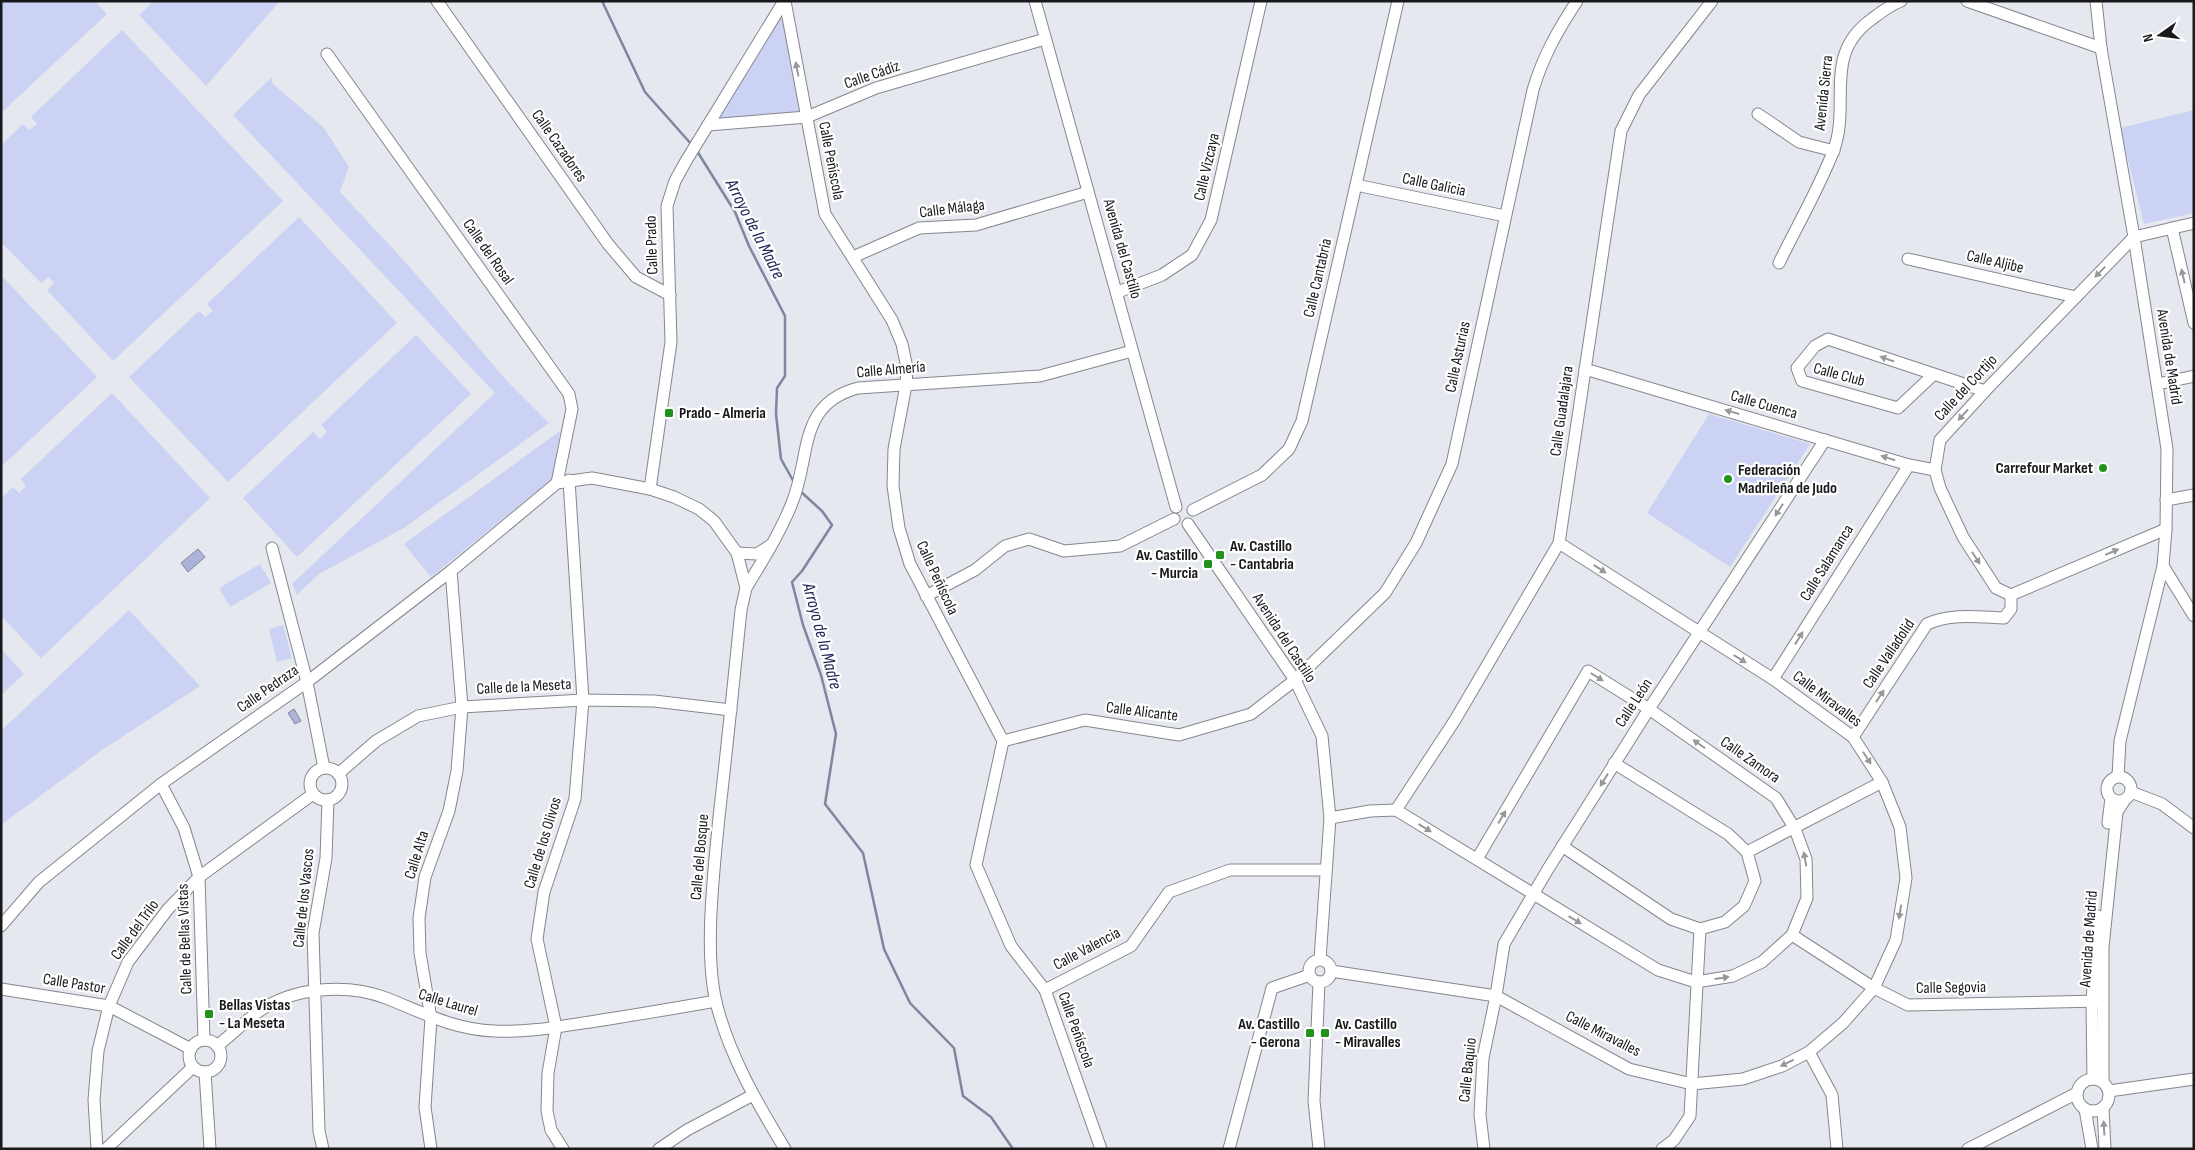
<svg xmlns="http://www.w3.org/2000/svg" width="2195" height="1150" font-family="'Sofia Sans Condensed',sans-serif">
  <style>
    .green { fill: #cbd2f3 }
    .water { fill: #acb3d9; stroke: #8085a0 }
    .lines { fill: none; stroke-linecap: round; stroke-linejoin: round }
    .stream { stroke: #8085a0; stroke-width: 2.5 }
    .minor-casing { stroke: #85868e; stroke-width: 13 }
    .minor { stroke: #fff; stroke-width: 11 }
    .oneway { fill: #979898 }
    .poi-dot { fill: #21921c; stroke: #fff; stroke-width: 2 }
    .labels { text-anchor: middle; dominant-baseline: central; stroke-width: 4.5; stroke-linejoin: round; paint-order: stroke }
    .street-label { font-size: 16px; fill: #18191b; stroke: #fff }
    .poi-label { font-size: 16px; font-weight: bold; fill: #18191b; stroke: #fff; text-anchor: start }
    .water-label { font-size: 18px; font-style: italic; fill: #232656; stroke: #fff }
  </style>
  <rect width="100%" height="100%" fill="#e6e8f0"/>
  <g class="green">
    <polygon points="1,1 95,1 107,14 1,113"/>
    <polygon points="154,1 280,1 206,86 139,15"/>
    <polygon points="784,1 807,117 708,125"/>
    <polygon points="122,30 283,201 113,361 47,290 54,283 49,277 41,283 1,242 1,145 23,124 29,130 37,124 31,117"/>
    <polygon points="272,77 272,83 324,128 349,167 340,192 409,266 507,381 549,423 404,528 319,574 297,595 292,584 495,393 233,115"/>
    <polygon points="2194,110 2194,213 2144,224 2120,128"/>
    <polygon points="299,217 397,323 228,482 129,377 199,311 205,317 213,311 207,304"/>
    <polygon points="1,275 97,377 1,467"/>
    <polygon points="416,335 471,394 297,557 243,498 313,432 320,439 327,432 321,425"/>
    <polygon points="112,393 210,498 41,658 1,616 1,498 13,487 19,493 26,486 21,479"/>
    <polygon points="1709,414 1810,444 1730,567 1647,513"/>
    <polygon points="560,431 552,479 431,577 404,544"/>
    <polygon points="260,564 271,583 230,607 219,588"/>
    <polygon points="129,610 200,686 102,750 1,825 1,731"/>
    <polygon points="283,625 292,658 277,662 269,629"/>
    <polygon points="1,649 24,674 1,695"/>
  </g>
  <g class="water">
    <polygon points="198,549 205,557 188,572 181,563"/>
    <polygon points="294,709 301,721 295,724 288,713"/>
  </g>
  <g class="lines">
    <g class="stream">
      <polyline points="602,1 645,92 692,145"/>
      <polyline points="697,151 735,212 749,246 785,316 785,376 777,388 776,414 781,459 795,484"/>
      <polyline points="799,490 822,511 832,525 802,571 792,582 803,625 821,675 836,734 825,804 863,853 884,949 910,1003 954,1048 963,1096 991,1117 1013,1149"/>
    </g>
    <g class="minor-casing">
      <g id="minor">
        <polyline points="437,1 608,244 636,277 670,295"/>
        <polyline points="785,1 825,214 892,320 902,344 907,368 906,385 894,449 893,486 899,528 910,564 1003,741 976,865 1011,946 1045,990 1101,1149"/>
        <polyline points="1035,1 1176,507"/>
        <polyline points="1967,1 2101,48"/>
        <polyline points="2096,1 2101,48 2134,237 2167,449 2166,529 2163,566 2120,741 2118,776"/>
        <polyline points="327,54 569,394 572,409 557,483"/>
        <polyline points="1758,114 1799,142 1834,151"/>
        <polyline points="708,125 807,117 876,88 1045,39"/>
        <polyline points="1356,185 1505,216"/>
        <polyline points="2172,228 2194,323"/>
        <polyline points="853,257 919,228 976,225 1088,192"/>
        <polyline points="1908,259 2076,297"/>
        <path d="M1779,263C1797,226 1818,190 1833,152C1852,104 1821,55 1872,19C1881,12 1890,5 1901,1"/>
        <polyline points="1118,292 1162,275 1192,255 1211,220 1261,1"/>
        <polyline points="1585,369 1909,465 1935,470"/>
        <polyline points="1933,375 1898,408 1802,381 1797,368 1815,346 1828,339 1985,391"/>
        <polyline points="2158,384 2194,376"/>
        <polyline points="650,489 671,342 667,206 675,181 686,161 784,1"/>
        <polyline points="2166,500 2194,495"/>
        <polyline points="1193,510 1262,475 1289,449 1302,421 1398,1"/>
        <polyline points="1188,524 1295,680 1322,736 1330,818 1320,959"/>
        <polyline points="2166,529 2011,595 1996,588 1963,537 1940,488 1935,470 1940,440 1985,391 2134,237 2194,223"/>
        <polyline points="272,548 307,682 324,768"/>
        <polyline points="737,553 757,554 771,545"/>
        <polyline points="2163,566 2194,616"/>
        <path d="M746,588C763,560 780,533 792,503C811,457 797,404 858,388L1040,376L1132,351"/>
        <polyline points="926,596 975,570 1005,546 1029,539 1064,551 1120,546 1174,519"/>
        <polyline points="1773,679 1909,465"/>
        <path d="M1853,737L1927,624C1951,613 1978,617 2004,618L2011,609V595"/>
        <path d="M1003,741L1085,720L1179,735L1251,714L1295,680L1385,593L1416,543L1452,464L1533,90C1543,56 1558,30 1577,1"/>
        <circle cx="326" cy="784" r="16"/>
        <polyline points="338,774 376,741 418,716 462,707 583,700 654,701 731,710"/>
        <circle cx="2119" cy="789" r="12"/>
        <polyline points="161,784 184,828 199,877 204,1040"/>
        <polyline points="2131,792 2162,804 2194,828"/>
        <polyline points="1396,810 1455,720 1559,543 1621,131 1639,95 1712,1"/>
        <polyline points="1330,818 1370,811 1396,810 1658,970 1696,982 1733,976 1762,962 1792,935 1807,898 1806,859 1795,829 1776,798 1649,709 1588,671 1477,859"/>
        <polyline points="2108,823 2111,798"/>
        <polyline points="1562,846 1671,919 1700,929 1725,922 1744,906 1755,881 1747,852 1728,834 1614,763"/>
        <polyline points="1747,852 1882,782"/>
        <path d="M1,926L39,882L161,784L307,682L451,571L557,483L592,478L650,489L674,497L699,509L714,521L737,553L746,588L741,610C734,679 727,748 719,817C714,870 704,951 716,1002C729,1055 757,1103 785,1149"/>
        <polyline points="1792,935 1874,988 1908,1005 2101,1001"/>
        <circle cx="1320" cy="971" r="11"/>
        <polyline points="1331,971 1496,996 1629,1069 1692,1084 1743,1079 1782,1066 1809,1052 1843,1023 1874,988 1896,940 1906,878 1900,827 1882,782 1853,737 1773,679 1559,543"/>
        <polyline points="1319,982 1314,1101 1319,1149"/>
        <polyline points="1,989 109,1006 191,1049"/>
        <polyline points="1045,990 1131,946 1169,892 1230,870 1325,870"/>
        <circle cx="205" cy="1056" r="16"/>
        <path d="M217,1046C231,1035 244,1022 258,1012C293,987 346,983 386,998C424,1013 452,1029 494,1031C527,1033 563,1026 596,1021C636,1015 676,1008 716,1001"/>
        <polyline points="1809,1052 1832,1095 1837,1149"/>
        <polyline points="205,1072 210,1149"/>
        <polyline points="2093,1079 2092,1001 2098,916"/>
        <circle cx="2093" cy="1095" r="16"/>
        <polyline points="2103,1082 2103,947 2117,812 2124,801"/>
        <polyline points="2109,1091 2194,1079"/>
        <polyline points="2103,1108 2105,1149"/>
        <polyline points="2085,1109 2092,1149"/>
        <polyline points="97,1149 94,1100 98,1051 109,1006 128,962 168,909 199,877 313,794"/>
        <polyline points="106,1149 193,1067"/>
        <polyline points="323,1149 319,1131 313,933 326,858 328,800"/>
        <polyline points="431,1149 425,1107 431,1018 420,953 419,918 425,877 449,811 457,771 462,707 451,571"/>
        <polyline points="563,1149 551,1130 547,1111 548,1073 556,1027 537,939 544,892 575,799 583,700 569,480"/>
        <polyline points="659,1149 687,1130 753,1095"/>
        <polyline points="1229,1149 1272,988 1310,975"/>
        <polyline points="1484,1149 1480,1115 1483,1058 1496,996 1504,944 1548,869 1649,709 1825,440"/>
        <polyline points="1662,1149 1674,1140 1690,1116 1700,929"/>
        <polyline points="1968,1149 2077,1093"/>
      </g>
    </g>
    <use href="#minor" class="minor"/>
  </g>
  <defs><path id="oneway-solid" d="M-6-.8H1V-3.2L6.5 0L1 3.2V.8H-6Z" transform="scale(1.25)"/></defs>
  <g class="oneway">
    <use href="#oneway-solid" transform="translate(797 69) rotate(-101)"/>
    <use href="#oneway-solid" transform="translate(2100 272) rotate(134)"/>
    <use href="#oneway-solid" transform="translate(2183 276) rotate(-103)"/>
    <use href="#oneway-solid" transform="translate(1887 359) rotate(-161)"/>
    <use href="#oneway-solid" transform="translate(1732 412) rotate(-164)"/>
    <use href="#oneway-solid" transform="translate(1963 415) rotate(132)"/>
    <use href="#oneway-solid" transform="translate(1888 458) rotate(-163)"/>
    <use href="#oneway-solid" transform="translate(1779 510) rotate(123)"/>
    <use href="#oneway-solid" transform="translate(2112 552) rotate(-23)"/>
    <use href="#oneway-solid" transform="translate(1976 558) rotate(57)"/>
    <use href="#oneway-solid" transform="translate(1600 569) rotate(33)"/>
    <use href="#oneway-solid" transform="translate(1799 638) rotate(-58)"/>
    <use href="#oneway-solid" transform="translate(1740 659) rotate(32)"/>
    <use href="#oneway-solid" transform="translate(1597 677) rotate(32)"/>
    <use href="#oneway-solid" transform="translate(1880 696) rotate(-57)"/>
    <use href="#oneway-solid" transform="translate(1699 744) rotate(-145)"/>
    <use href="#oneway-solid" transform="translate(1867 758) rotate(57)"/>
    <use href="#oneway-solid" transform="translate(1604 780) rotate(122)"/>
    <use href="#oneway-solid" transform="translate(1502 817) rotate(-59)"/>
    <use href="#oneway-solid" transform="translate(1425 828) rotate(31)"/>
    <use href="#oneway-solid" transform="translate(1805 859) rotate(-100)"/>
    <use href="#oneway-solid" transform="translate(1900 912) rotate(99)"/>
    <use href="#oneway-solid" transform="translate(1575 920) rotate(31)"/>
    <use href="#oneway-solid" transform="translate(1722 978) rotate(-8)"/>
    <use href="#oneway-solid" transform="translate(1787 1063) rotate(154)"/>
    <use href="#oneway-solid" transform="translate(2104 1128) rotate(-93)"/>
  </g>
  <g class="poi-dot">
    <rect x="664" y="408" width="10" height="10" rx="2.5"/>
    <circle cx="2103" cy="468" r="5"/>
    <circle cx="1728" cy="479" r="5"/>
    <rect x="1215" y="550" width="10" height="10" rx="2.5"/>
    <rect x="1203" y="559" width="10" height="10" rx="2.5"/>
    <rect x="204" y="1009" width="10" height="10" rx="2.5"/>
    <rect x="1305" y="1028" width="10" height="10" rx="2.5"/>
    <rect x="1320" y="1028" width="10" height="10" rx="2.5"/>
  </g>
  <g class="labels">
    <g class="street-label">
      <text transform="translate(872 75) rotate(-19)">Calle Cádiz</text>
      <text transform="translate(1824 93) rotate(-84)">Avenida Sierra</text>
      <text transform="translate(559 146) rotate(55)">Calle Cazadores</text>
      <text transform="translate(831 161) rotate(79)">Calle Peñíscola</text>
      <text transform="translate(1207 167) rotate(-77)">Calle Vizcaya</text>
      <text transform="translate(1434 185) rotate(12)">Calle Galicia</text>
      <text transform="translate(952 209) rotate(-7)">Calle Málaga</text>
      <text transform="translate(652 245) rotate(-92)">Calle Prado</text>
      <text transform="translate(1122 249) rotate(74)">Avenida del Castillo</text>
      <text transform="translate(488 252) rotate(55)">Calle del Rosal</text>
      <text transform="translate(1995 262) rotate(13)">Calle Aljibe</text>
      <text transform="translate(1318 278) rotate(-77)">Calle Cantabria</text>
      <text transform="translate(1458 357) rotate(-78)">Calle Asturias</text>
      <text transform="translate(2169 357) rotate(81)">Avenida de Madrid</text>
      <text transform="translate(891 370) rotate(-5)">Calle Almería</text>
      <text transform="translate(1839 375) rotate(15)">Calle Club</text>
      <text transform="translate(1966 388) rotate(-47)">Calle del Cortijo</text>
      <text transform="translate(1764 405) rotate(16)">Calle Cuenca</text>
      <text transform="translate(1562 411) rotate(-82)">Calle Guadalajara</text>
      <text transform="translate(1827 563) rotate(-58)">Calle Salamanca</text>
      <text transform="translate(937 578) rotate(65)">Calle Peñíscola</text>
      <text transform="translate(1284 638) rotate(57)">Avenida del Castillo</text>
      <text transform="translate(1889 654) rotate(-56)">Calle Valladolid</text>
      <text transform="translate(524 687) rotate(-3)">Calle de la Meseta</text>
      <text transform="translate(268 689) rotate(-35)">Calle Pedraza</text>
      <text transform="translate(1827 699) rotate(37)">Calle Miravalles</text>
      <text transform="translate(1634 703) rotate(-57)">Calle León</text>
      <text transform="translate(1142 712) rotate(7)">Calle Alicante</text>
      <text transform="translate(1750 760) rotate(35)">Calle Zamora</text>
      <text transform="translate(543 843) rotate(-73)">Calle de los Olivos</text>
      <text transform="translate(417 855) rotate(-73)">Calle Alta</text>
      <text transform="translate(700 857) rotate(-85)">Calle del Bosque</text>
      <text transform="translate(304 898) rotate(-84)">Calle de los Vascos</text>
      <text transform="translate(135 930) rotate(-54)">Calle del Trilo</text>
      <text transform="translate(185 939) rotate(-92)">Calle de Bellas Vistas</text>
      <text transform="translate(2089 939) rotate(-86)">Avenida de Madrid</text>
      <text transform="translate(1087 949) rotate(-28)">Calle Valencia</text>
      <text transform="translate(74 984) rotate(9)">Calle Pastor</text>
      <text transform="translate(1951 988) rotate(-1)">Calle Segovia</text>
      <text transform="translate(448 1003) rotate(17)">Calle Laurel</text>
      <text transform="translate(1076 1030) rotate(70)">Calle Peñíscola</text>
      <text transform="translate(1603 1034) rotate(27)">Calle Miravalles</text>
      <text transform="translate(1468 1070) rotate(-84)">Calle Baquio</text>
    </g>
    <g class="poi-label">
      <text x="679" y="413">Prado - Almeria</text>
      <text x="2093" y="468" text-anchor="end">Carrefour Market</text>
      <text x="1738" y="470">Federación<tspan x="1738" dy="18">Madrileña de Judo</tspan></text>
      <text x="1230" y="546">Av. Castillo<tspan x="1230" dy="18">- Cantabria</tspan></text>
      <text x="1198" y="555" text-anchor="end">Av. Castillo<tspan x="1198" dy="18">- Murcia</tspan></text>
      <text x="219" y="1005">Bellas Vistas<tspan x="219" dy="18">- La Meseta</tspan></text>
      <text x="1300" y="1024" text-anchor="end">Av. Castillo<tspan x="1300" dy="18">- Gerona</tspan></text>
      <text x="1335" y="1024">Av. Castillo<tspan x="1335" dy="18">- Miravalles</tspan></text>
    </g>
    <g class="water-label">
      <text transform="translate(755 229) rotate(63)">Arroyo de la Madre</text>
      <text transform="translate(822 636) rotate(75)">Arroyo de la Madre</text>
    </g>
  </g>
  <rect width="2195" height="1150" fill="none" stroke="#18191b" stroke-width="5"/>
  <g transform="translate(2160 35) rotate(256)" stroke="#ffffff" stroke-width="4" paint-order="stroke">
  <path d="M0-4L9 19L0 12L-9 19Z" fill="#18191b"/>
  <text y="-8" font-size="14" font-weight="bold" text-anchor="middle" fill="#18191b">N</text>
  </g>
</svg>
